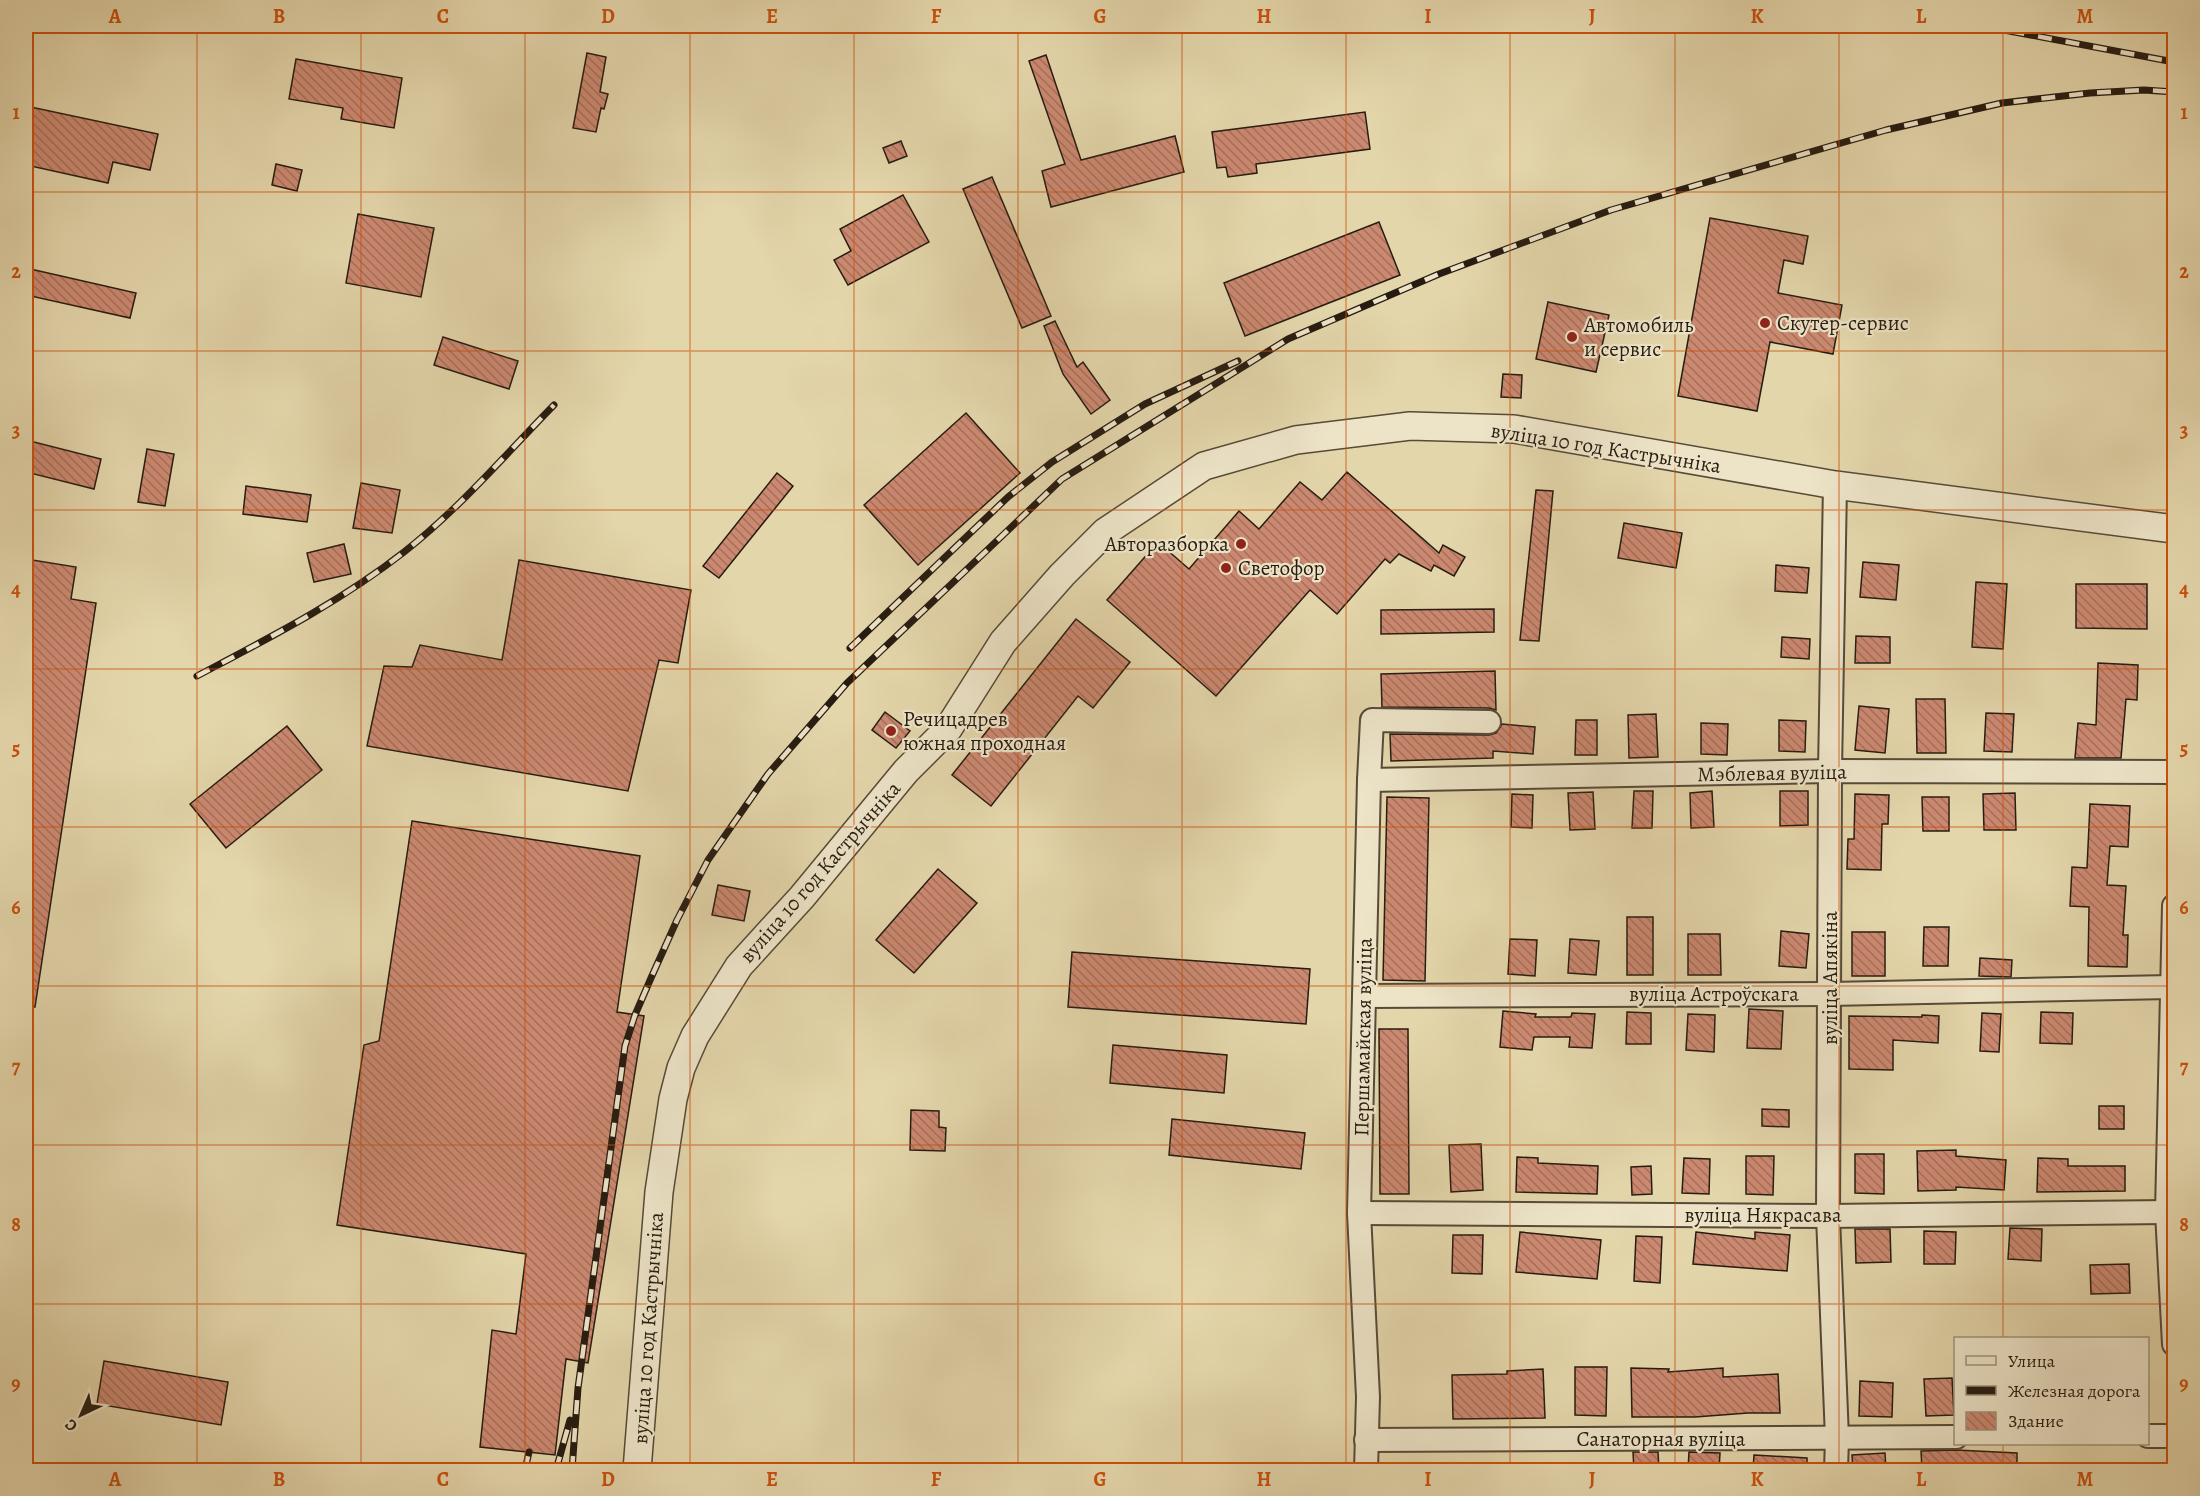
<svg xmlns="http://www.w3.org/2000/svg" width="2200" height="1496" font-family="Alegreya,serif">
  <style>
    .building { fill: url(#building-back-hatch); stroke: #271c11; stroke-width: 1.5 }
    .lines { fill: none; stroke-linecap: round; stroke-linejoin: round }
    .minor-casing { stroke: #564a38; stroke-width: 26 }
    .tertiary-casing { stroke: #564a38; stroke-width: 30 }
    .minor { stroke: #ede4c8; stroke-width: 22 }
    .tertiary { stroke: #ede4c8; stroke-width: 27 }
    .rail-casing { stroke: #271c11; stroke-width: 7 }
    .rail { stroke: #ede4c8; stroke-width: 4.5; stroke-dasharray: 14; stroke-linecap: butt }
    .grid { fill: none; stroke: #cb500d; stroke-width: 1.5; stroke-opacity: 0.55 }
    .poi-dot { fill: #8f2418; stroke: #ede4c8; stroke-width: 2 }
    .labels { text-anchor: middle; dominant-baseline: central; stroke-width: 4.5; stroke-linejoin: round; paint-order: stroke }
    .poi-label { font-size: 21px; fill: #271c11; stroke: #ede4c8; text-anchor: start }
    .street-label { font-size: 21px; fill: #271c11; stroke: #ede4c8 }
    .neatline { fill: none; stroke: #cb500d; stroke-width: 2 }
    .grid-label { font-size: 20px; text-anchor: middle; font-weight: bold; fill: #cb500d }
  </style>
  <defs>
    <pattern id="building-back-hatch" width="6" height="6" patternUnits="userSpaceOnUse" patternTransform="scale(1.5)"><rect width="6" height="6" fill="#cc8971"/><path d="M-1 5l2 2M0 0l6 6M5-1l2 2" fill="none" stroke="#a66f5b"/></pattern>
  </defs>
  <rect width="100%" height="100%" fill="#e4d6ab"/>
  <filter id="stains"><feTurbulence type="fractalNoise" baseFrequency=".00333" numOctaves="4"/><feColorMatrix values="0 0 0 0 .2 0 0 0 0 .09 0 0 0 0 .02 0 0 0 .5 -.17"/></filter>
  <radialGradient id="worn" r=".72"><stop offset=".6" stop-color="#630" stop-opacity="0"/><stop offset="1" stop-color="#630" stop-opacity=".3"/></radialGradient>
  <g class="building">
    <polygon points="587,53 606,57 600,92 608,94 604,109 601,108 596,132 573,128"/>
    <polygon points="1046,55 1081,160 1175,136 1184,172 1051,207 1042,171 1065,164 1029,61"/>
    <polygon points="296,59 402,78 394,128 341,119 343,108 289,99"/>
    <polygon points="26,106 158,134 150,170 113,162 108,183 26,165"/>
    <polygon points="1365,112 1370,149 1256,164 1257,173 1228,177 1226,167 1217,168 1212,132"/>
    <polygon points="901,141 907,156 889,163 883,148"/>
    <polygon points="276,164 302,170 297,191 272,185"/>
    <polygon points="992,177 1051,316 1022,328 963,189"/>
    <polygon points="903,195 929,242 848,285 834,260 851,251 840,229"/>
    <polygon points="358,214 434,228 421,297 346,283"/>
    <polygon points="1710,218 1808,236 1803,264 1784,260 1778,293 1842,305 1833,354 1770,342 1757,411 1678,396"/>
    <polygon points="1379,222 1400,275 1245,336 1224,283"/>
    <polygon points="26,268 136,293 130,318 26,295"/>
    <polygon points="1548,302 1609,315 1596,372 1536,359"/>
    <polygon points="1055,321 1077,367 1083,362 1110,400 1091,414 1063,374 1044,326"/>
    <polygon points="443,337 518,361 509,389 434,365"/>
    <polygon points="1503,374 1522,375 1521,398 1501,397"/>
    <polygon points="966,413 1020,473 918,565 864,505"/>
    <polygon points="26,440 101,459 94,489 26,472"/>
    <polygon points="147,449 174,454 165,506 138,502"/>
    <polygon points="1347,472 1439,553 1443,545 1465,557 1454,576 1434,565 1431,571 1399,554 1390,563 1385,559 1337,614 1310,590 1216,696 1107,600 1158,542 1189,569 1239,511 1259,529 1300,482 1322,500"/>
    <polygon points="777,473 793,486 719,578 703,566"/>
    <polygon points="361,483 400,490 392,533 353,528"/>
    <polygon points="246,486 311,495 307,522 243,514"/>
    <polygon points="1536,490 1553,491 1539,641 1520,640"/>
    <polygon points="1624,523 1682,533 1676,568 1618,558"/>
    <polygon points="344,544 351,574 314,582 307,553"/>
    <polygon points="26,559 76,567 71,599 96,603 35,1007 26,1007"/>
    <polygon points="519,560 691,590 678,663 659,660 628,791 367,746 384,666 412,667 420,645 502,660"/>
    <polygon points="1863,562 1899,565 1896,600 1860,597"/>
    <polygon points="1776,565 1809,568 1807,593 1775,591"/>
    <polygon points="1976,582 2007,584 2003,649 1972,647"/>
    <polygon points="2076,584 2147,584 2147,629 2076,628"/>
    <polygon points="1494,609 1494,632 1381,634 1381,610"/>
    <polygon points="1076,619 1130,662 1093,708 1078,696 991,806 952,775"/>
    <polygon points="1856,636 1890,637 1890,663 1855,663"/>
    <polygon points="1782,637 1810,639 1809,659 1781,657"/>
    <polygon points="2098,663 2138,665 2137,700 2126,699 2121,758 2075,758 2078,723 2096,725"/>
    <polygon points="1495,671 1496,710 1489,708 1382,707 1381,674"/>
    <polygon points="1916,699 1945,699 1946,753 1917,753"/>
    <polygon points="1859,706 1889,709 1885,753 1855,750"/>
    <polygon points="885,712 910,731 896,748 872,730"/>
    <polygon points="1986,713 2014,714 2012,752 1984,751"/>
    <polygon points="1656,714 1658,757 1629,758 1628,715"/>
    <polygon points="1576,720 1597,720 1597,755 1575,755"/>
    <polygon points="1779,720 1806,721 1805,752 1779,751"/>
    <polygon points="1701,723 1728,724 1727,755 1701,754"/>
    <polygon points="1502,724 1535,727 1533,754 1493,751 1493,758 1391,761 1390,734 1489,735 1496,733"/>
    <polygon points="287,726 322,770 226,848 190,804"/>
    <polygon points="1634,791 1653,791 1652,828 1632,828"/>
    <polygon points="1712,791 1714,827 1691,828 1690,793"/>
    <polygon points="1780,791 1808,791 1808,825 1780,826"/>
    <polygon points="1593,792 1595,829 1570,830 1568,793"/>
    <polygon points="2015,793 2016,830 1984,830 1983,794"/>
    <polygon points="1512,794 1533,795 1532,828 1511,827"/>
    <polygon points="1855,794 1889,795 1888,824 1882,824 1881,870 1847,869 1848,839 1854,839"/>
    <polygon points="1387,797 1429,798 1425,981 1383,980"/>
    <polygon points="1922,797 1949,797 1949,831 1923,831"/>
    <polygon points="2090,804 2130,806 2128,847 2110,846 2107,885 2126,886 2123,935 2128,935 2127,967 2088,966 2089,907 2070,906 2072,867 2087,868"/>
    <polygon points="412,821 640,856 617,1012 644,1016 588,1363 566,1359 555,1455 480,1447 492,1330 516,1334 526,1254 337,1225 364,1045 379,1041"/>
    <polygon points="938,869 977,903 914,973 876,940"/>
    <polygon points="718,885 750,891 744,921 712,915"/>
    <rect x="1627" y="917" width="26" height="58"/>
    <polygon points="1924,927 1949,927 1948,966 1923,966"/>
    <polygon points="1781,931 1809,934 1806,968 1779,966"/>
    <rect x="1852" y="932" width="33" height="44"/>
    <polygon points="1688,934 1720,934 1721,975 1688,975"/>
    <polygon points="1510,939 1537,940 1535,976 1508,974"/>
    <polygon points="1570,939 1599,941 1596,975 1568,973"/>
    <polygon points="1072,952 1310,969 1306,1024 1068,1007"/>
    <polygon points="1980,958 2012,960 2011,977 1979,976"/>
    <polygon points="1749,1009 1783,1011 1781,1049 1747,1048"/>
    <polygon points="1503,1011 1536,1014 1535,1017 1571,1017 1572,1013 1595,1014 1592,1048 1569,1047 1570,1037 1534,1037 1532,1050 1500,1047"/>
    <polygon points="1627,1012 1651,1013 1651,1044 1626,1044"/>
    <polygon points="2041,1012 2073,1013 2072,1044 2040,1043"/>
    <polygon points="1982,1013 2001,1014 1999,1052 1980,1051"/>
    <polygon points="1688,1014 1715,1015 1714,1052 1686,1050"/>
    <polygon points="1922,1015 1939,1016 1938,1043 1893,1040 1893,1070 1849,1069 1849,1016 1922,1017"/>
    <polygon points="1379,1029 1408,1029 1409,1194 1380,1194"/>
    <polygon points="1113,1045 1227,1055 1224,1093 1110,1083"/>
    <rect x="2099" y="1106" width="25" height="23"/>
    <polygon points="1762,1109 1789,1110 1789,1127 1762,1126"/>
    <polygon points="911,1110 939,1111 939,1127 946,1128 945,1151 910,1150"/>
    <polygon points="1172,1119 1305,1133 1301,1169 1169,1155"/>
    <polygon points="1481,1144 1483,1190 1451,1192 1449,1145"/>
    <polygon points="1956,1150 1956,1156 2006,1160 2004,1190 1956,1187 1956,1190 1918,1191 1917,1151"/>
    <polygon points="1855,1154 1884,1154 1884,1194 1855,1193"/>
    <polygon points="1746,1156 1774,1156 1773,1195 1746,1194"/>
    <polygon points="1517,1157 1538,1158 1538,1163 1598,1166 1597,1194 1516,1192"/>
    <polygon points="1684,1158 1710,1159 1709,1194 1682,1193"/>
    <polygon points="2038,1158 2068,1159 2068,1166 2125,1166 2125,1191 2037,1192"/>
    <polygon points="1651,1166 1652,1194 1632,1195 1631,1167"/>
    <polygon points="2010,1228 2042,1229 2041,1261 2008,1259"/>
    <polygon points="1855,1229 1890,1229 1891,1262 1856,1263"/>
    <polygon points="1924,1231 1956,1232 1955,1264 1924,1264"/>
    <polygon points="1520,1232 1601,1240 1597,1279 1516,1272"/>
    <polygon points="1696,1232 1755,1239 1755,1232 1790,1235 1787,1271 1693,1264"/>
    <polygon points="1453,1235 1483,1235 1482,1274 1452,1273"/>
    <polygon points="1636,1236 1662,1237 1660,1283 1634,1281"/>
    <polygon points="2129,1264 2130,1293 2091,1294 2090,1265"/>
    <polygon points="104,1361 228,1382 221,1425 97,1404"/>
    <polygon points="1575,1367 1607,1367 1606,1416 1575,1415"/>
    <polygon points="1631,1368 1669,1369 1668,1372 1723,1368 1723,1377 1778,1374 1780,1413 1748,1413 1695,1417 1632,1417"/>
    <polygon points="1543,1369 1545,1418 1453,1419 1452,1375 1507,1374 1507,1371"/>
    <polygon points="1952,1378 1954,1415 1926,1416 1924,1379"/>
    <polygon points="1860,1381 1893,1383 1892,1417 1859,1416"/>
    <polygon points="1956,1450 2017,1453 2017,1470 1922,1470 1921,1451"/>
    <polygon points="1633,1452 1658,1452 1659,1470 1634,1470"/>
    <polygon points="1689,1452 1720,1453 1719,1470 1688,1470"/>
    <polygon points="1885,1453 1886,1470 1853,1470 1852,1455"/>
    <polygon points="1754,1455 1807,1458 1807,1470 1753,1470"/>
  </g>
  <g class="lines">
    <g class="minor-casing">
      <g id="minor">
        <polyline points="1835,485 1830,771 1828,1216 1837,1438 1836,1470"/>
        <polyline points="1369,780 1830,771 2174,772"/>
        <polyline points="2174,906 2167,1212 2174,1344"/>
        <polyline points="1364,996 1830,994 2171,987"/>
        <polyline points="1359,1213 1828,1216 2167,1212"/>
        <polyline points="2148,1436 2174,1436"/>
        <polyline points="1366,1440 1956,1437"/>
        <polyline points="1366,1470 1368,1397 1359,1213 1369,780 1372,720 1489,722"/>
      </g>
    </g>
    <g class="tertiary-casing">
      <polyline id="tertiary" points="637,1470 659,1192 673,1099 681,1068 695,1036 739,966 802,897 906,771 948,729 1003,642 1062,575 1105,532 1204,466 1296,440 1410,426 1514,429 1835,485 2174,529"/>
    </g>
    <use href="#minor" class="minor"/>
    <use href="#tertiary" class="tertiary"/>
    <g class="rail-casing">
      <g id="rail">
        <polyline points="1983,26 2174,62"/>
        <polyline points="850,648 1008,497 1052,462 1145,404 1238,361"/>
        <path d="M197,676C269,638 340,602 404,552C459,509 505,455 554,405"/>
        <polyline points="525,1470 529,1452"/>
        <polyline points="556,1470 570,1420"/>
        <polyline points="572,1470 578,1388 625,1046 635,1015 651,978 677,920 708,860 768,774 847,683 1062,479 1288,339 1439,274 1611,210 1886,130 2002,103 2090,93 2144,90 2174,92"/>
      </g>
    </g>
    <use href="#rail" class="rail"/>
  </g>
  <path class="grid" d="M197,26V1470M361,26V1470M525,26V1470M690,26V1470M854,26V1470M1018,26V1470M1182,26V1470M1346,26V1470M1510,26V1470M1675,26V1470M1839,26V1470M2003,26V1338M26,192H2174M26,351H2174M26,510H2174M26,669H2174M26,827H2174M26,986H2174M26,1145H2174M26,1304H2174M2003,1444V1470"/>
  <g class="poi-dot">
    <circle cx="1765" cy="323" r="6"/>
    <circle cx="1572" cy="337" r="6"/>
    <circle cx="1241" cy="544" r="6"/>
    <circle cx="1226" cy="568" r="6"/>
    <circle cx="891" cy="731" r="6"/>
  </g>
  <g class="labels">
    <g class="poi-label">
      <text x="1777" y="323">Скутер-сервис</text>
      <text x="1584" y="325">Автомобиль<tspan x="1584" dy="24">и сервис</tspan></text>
      <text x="1229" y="544" text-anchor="end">Авторазборка</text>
      <text x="1238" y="568">Светофор</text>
      <text x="903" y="719">Речицадрев<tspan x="903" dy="24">южная проходная</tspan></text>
    </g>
    <g class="street-label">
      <text transform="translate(1606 448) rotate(9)">вуліца 10 год Кастрычніка</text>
      <text transform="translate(1772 773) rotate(-1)">Мэблевая вуліца</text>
      <text transform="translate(820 872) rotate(-49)">вуліца 10 год Кастрычніка</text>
      <text transform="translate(1830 978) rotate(-90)">вуліца Апякіна</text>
      <text x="1714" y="994">вуліца Астроўскага</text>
      <text transform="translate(1363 1037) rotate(-89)">Першамайская вуліца</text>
      <text x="1763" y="1215">вуліца Някрасава</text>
      <text transform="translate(648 1328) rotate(-86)">вуліца 10 год Кастрычніка</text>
      <text x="1661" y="1439">Санаторная вуліца</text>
    </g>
  </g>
  <rect width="2200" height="1496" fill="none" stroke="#e4d6ab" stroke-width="66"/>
  <rect x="1954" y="1337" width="195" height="108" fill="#ede4c8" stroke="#9e947f" stroke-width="1.5"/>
  <rect x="1966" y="1356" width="30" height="9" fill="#ede4c8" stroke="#9e947f" stroke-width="1.5"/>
  <text x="2008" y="1367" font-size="18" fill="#271c11">Улица</text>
  <rect x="1966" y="1386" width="30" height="9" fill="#271c11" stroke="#9e947f" stroke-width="1.5"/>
  <text x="2008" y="1397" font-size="18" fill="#271c11">Железная дорога</text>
  <rect x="1966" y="1412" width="30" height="18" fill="url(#building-back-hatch)" stroke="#9e947f" stroke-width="1.5"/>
  <text x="2008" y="1427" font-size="18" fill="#271c11">Здание</text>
  <g transform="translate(81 1415) rotate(224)" stroke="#ede4c8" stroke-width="4.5" paint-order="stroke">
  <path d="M0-4.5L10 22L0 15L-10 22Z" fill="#271c11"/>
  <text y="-9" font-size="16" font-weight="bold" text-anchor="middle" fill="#271c11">С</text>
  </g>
  <rect x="33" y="33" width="2134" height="1430" class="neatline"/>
  <g class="grid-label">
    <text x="115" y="23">A</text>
    <text x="279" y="23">B</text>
    <text x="443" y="23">C</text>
    <text x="608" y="23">D</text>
    <text x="772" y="23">E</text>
    <text x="936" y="23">F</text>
    <text x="1100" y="23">G</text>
    <text x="1264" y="23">H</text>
    <text x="1428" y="23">I</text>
    <text x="1592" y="23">J</text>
    <text x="1757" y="23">K</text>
    <text x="1921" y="23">L</text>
    <text x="2085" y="23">M</text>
    <text x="16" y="119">1</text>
    <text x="2184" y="119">1</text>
    <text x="16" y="278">2</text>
    <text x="2184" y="278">2</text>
    <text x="16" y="437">3</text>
    <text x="2184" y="437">3</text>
    <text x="16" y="596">4</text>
    <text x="2184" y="596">4</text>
    <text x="16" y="755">5</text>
    <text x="2184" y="755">5</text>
    <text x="16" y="914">6</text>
    <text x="2184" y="914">6</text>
    <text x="16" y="1073">7</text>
    <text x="2184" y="1073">7</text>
    <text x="16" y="1231">8</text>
    <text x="2184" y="1231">8</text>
    <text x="16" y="1390">9</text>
    <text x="2184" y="1390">9</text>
    <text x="115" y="1486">A</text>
    <text x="279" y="1486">B</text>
    <text x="443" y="1486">C</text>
    <text x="608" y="1486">D</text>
    <text x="772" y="1486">E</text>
    <text x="936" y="1486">F</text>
    <text x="1100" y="1486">G</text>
    <text x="1264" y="1486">H</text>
    <text x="1428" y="1486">I</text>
    <text x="1592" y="1486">J</text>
    <text x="1757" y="1486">K</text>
    <text x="1921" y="1486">L</text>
    <text x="2085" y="1486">M</text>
  </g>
  <rect width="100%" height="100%" filter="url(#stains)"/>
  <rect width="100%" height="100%" fill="url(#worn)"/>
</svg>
